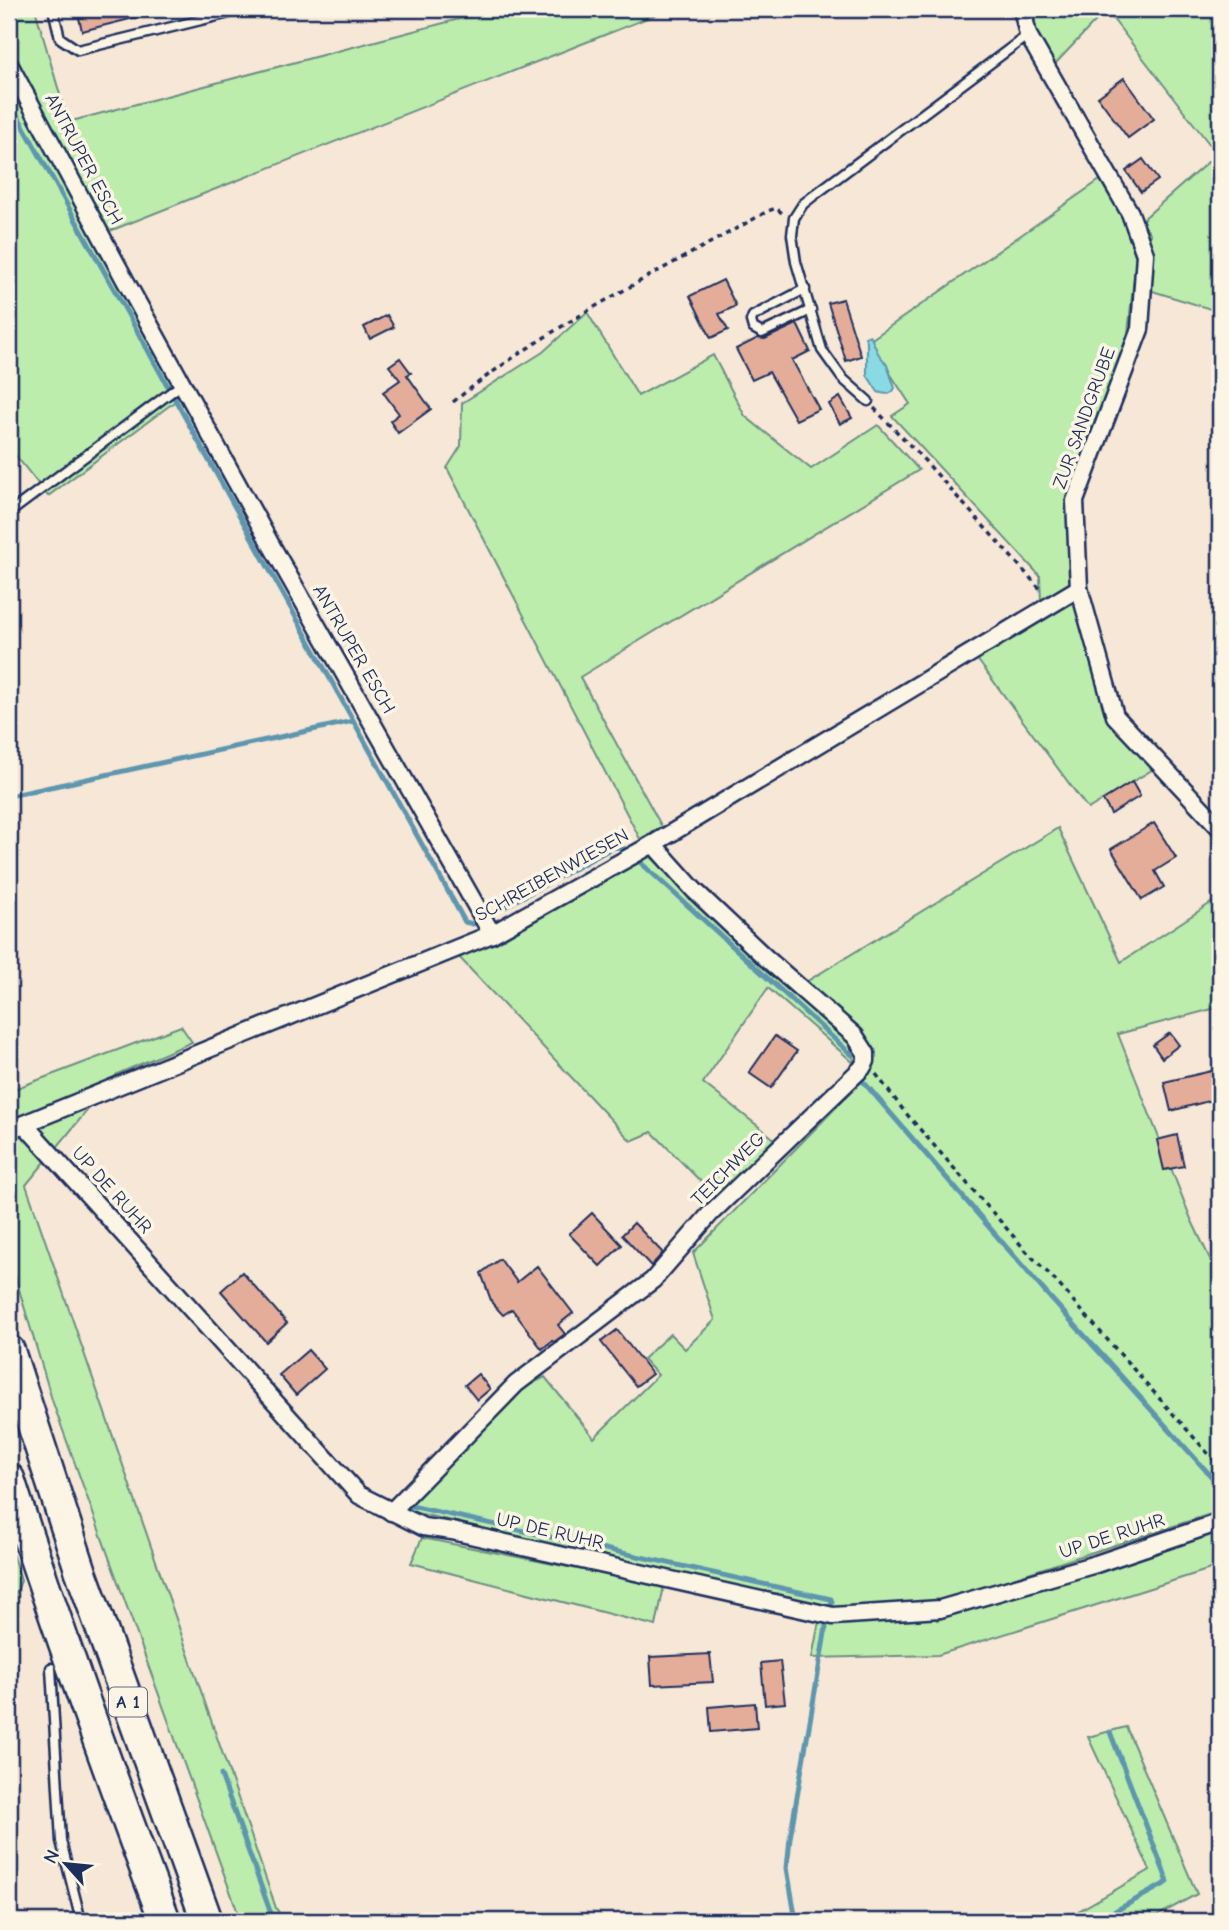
<svg xmlns="http://www.w3.org/2000/svg" width="1229" height="1930" font-family="'Comic Neue',sans-serif">
  <style>
    .green { fill: #bcedac; stroke: #6c8e85; stroke-width: 2 }
    .water { fill: #89dae4; stroke: #5d96ae; stroke-width: 2 }
    .lines { fill: none; stroke-linecap: round; stroke-linejoin: round }
    .stream { stroke: #5d96ae; stroke-width: 5 }
    .building { fill: #e4ad9a; stroke: #1b2f5e; stroke-width: 2 }
    .service-casing { stroke: #1b2f5e; stroke-width: 13 }
    .minor-casing { stroke: #1b2f5e; stroke-width: 21 }
    .motorway-casing { stroke: #1b2f5e; stroke-width: 35 }
    .path { stroke: #1b2f5e; stroke-width: 3.5; stroke-dasharray: 5 5; stroke-linecap: butt }
    .service { stroke: #fcf5e5; stroke-width: 8 }
    .minor { stroke: #fcf5e5; stroke-width: 16 }
    .motorway { stroke: #fcf5e5; stroke-width: 30 }
    .labels { text-anchor: middle; dominant-baseline: central; stroke-width: 7; stroke-linejoin: round; paint-order: stroke }
    .shield { fill: #fcf5e5; stroke: #5e6a86; stroke-width: 2 }
    .shield-label { font-size: 18px; font-weight: bold; fill: #1b2f5e }
    .street-label { font-size: 19px; fill: #1b2f5e; stroke: #fcf5e5 }
  </style>
  <rect width="100%" height="100%" fill="#f7e7d6"/>
  <filter id="ink" filterUnits="userSpaceOnUse"><feTurbulence type="fractalNoise" baseFrequency=".0143" numOctaves="2"/><feDisplacementMap in="SourceGraphic" scale="14" xChannelSelector="R" yChannelSelector="G"/><feConvolveMatrix kernelMatrix="1 2 1 2 8 2 1 2 1" color-interpolation-filters="sRGB"/></filter>
  <g filter="url(#ink)">
    <g class="green">
      <polygon points="9,9 35,9 68,122 497,9 670,9 92,238 181,397 48,496 9,447"/>
      <polygon points="1034,9 1220,9 1220,312 1146,289 1150,233 1141,221 1217,154 1106,10 1054,65 1036,32"/>
      <polygon points="1100,180 1122,216 1136,258 1128,333 1067,506 1076,598 1110,716 1155,768 1088,809 977,659 1041,602 1040,576 892,416 910,404 869,341"/>
      <polygon points="587,312 638,396 713,355 745,416 811,469 878,425 919,470 580,677 662,827 640,839 447,468 461,446 462,403 543,352"/>
      <polygon points="1058,828 1121,962 1220,897 1220,1007 1118,1034 1191,1219 1220,1280 1220,1511 936,1603 937,1620 1078,1578 1220,1531 1220,1566 938,1655 812,1658 822,1606 404,1510 518,1391 545,1377 594,1438 658,1375 643,1359 670,1334 685,1349 715,1320 693,1253 869,1074 876,1050 806,982"/>
      <polygon points="650,856 849,1042 855,1064 768,988 703,1083 777,1141 718,1199 652,1132 631,1141 458,956 498,942"/>
      <polygon points="181,1026 192,1042 117,1074 26,1185 276,1908 284,1921 241,1921 53,1403 9,1256 9,1091"/>
      <polygon points="422,1538 664,1586 656,1626 411,1563"/>
      <polygon points="9,1544 21,1581 9,1609"/>
      <polygon points="1126,1727 1197,1894 1148,1921 1061,1921 1150,1870 1088,1737"/>
    </g>
    <path class="water" d="M870,335L878,353L887,365L895,388C891,396 885,394 878,392L867,375V342L865,337Z"/>
    <g class="lines">
      <g class="stream">
        <polyline points="9,100 465,922 473,924"/>
        <polyline points="9,796 353,721"/>
        <polyline points="641,863 852,1055"/>
        <polyline points="493,913 612,848 617,847 625,849"/>
        <polyline points="861,1079 1046,1293 1220,1486"/>
        <polyline points="411,1506 831,1599 832,1602 831,1606"/>
        <polyline points="221,1775 270,1911 276,1921"/>
        <polyline points="796,1921 787,1868 790,1838 827,1621"/>
        <polyline points="1097,1921 1168,1882 1110,1732"/>
      </g>
    </g>
    <g class="building">
      <polygon points="77,9 149,9 150,14 82,31"/>
      <polygon points="1124,78 1154,119 1128,138 1098,97"/>
      <polygon points="1143,159 1158,180 1141,192 1126,171"/>
      <polygon points="723,280 736,306 719,314 728,330 711,338 690,296"/>
      <polygon points="843,299 861,356 846,361 828,303"/>
      <polygon points="387,315 394,327 370,339 364,327"/>
      <polygon points="797,324 810,351 792,360 819,409 796,420 769,372 752,380 736,349 758,338 765,339"/>
      <polygon points="400,358 411,373 407,375 431,409 398,433 390,421 399,414 383,392 400,380 389,366"/>
      <polygon points="840,397 852,418 840,424 829,404"/>
      <polygon points="1132,782 1140,796 1111,814 1103,800"/>
      <polygon points="1154,823 1176,858 1155,871 1164,887 1142,900 1111,849"/>
      <polygon points="1170,1033 1179,1045 1162,1058 1153,1045"/>
      <polygon points="775,1036 797,1051 771,1088 749,1073"/>
      <polygon points="1220,1069 1220,1098 1171,1111 1164,1082"/>
      <polygon points="1177,1135 1184,1166 1164,1170 1157,1140"/>
      <polygon points="592,1213 622,1245 600,1266 569,1234"/>
      <polygon points="634,1223 663,1253 651,1266 622,1235"/>
      <polygon points="500,1259 517,1282 537,1266 573,1313 558,1325 565,1334 554,1342 552,1341 542,1349 512,1309 503,1315 492,1303 481,1273"/>
      <polygon points="242,1272 287,1323 266,1342 221,1291"/>
      <polygon points="617,1330 652,1374 636,1386 601,1342"/>
      <polygon points="308,1350 325,1369 296,1395 279,1375"/>
      <polygon points="478,1374 490,1389 477,1400 465,1385"/>
      <polygon points="710,1654 713,1682 652,1685 650,1657"/>
      <polygon points="780,1661 785,1703 765,1705 761,1663"/>
      <polygon points="755,1703 757,1728 711,1732 709,1707"/>
    </g>
    <g class="lines">
      <g class="service-casing">
        <g id="service">
          <polyline points="53,9 60,38 78,50 246,9"/>
          <polyline points="805,289 753,316 751,321 753,328 762,333 811,310"/>
          <polyline points="868,401 842,378 822,350 796,262 792,235 794,218 803,204 817,193 1028,35"/>
          <polyline points="9,513 182,384"/>
          <polyline points="51,1668 61,1841 81,1921"/>
        </g>
      </g>
      <g class="minor-casing">
        <g id="minor">
          <polyline points="1022,9 1028,35 1130,213 1145,254 1140,329 1075,501 1079,588 1115,716 1220,828"/>
          <polyline points="9,64 125,280 270,543 492,934"/>
          <polyline points="24,1124 359,1495 423,1527 452,1531 833,1616 940,1609 1096,1564 1220,1522"/>
          <polyline points="9,1130 492,934 653,844 1079,588"/>
          <polyline points="391,1512 516,1384 653,1280 710,1214 862,1068 866,1061 866,1053 855,1036 766,958 694,890 653,844"/>
        </g>
      </g>
      <g class="motorway-casing">
        <g id="motorway">
          <polyline points="9,1351 81,1572 207,1921"/>
          <path d="M9,1479C57,1628 110,1775 165,1921"/>
        </g>
      </g>
      <g class="path">
        <path d="M453,402C549,325 661,271 768,211L776,208L782,213"/>
        <polyline points="874,408 925,461 1042,591"/>
        <polyline points="876,1074 904,1111 1028,1253 1052,1277 1220,1467"/>
      </g>
      <use href="#service" class="service"/>
      <use href="#minor" class="minor"/>
      <use href="#motorway" class="motorway"/>
    </g>
  </g>
  <g class="labels">
    <rect class="shield" x="109" y="1687.5" width="38" height="29" rx="5"/>
    <g class="shield-label">
      <text x="128" y="1702">A 1</text>
    </g>
    <g class="street-label">
      <text transform="translate(84 159) rotate(62)">ANTRUPER ESCH</text>
      <text transform="translate(1084 418) rotate(-70)">ZUR SANDGRUBE</text>
      <text transform="translate(354 649) rotate(60)">ANTRUPER ESCH</text>
      <text transform="translate(552 875) rotate(-29)">SCHREIBENWIESEN</text>
      <text transform="translate(728 1169) rotate(-45)">TEICHWEG</text>
      <text transform="translate(112 1190) rotate(48)">UP DE RUHR</text>
      <text transform="translate(550 1531) rotate(13)">UP DE RUHR</text>
      <text transform="translate(1112 1536) rotate(-18)">UP DE RUHR</text>
    </g>
  </g>
  <rect width="1229" height="1930" fill="none" stroke="#fcf5e5" stroke-width="35"/>
  <rect x="18" y="18" width="1194" height="1895" fill="none" stroke="#1b2f5e" stroke-width="2.5" filter="url(#ink)"/>
  <g transform="translate(66 1864) rotate(297)" stroke="#fcf5e5" stroke-width="5" paint-order="stroke">
  <path d="M0-5L12 26L0 18L-12 26Z" fill="#1b2f5e"/>
  <text y="-10" font-size="19" font-weight="bold" text-anchor="middle" fill="#1b2f5e">N</text>
  </g>
</svg>
